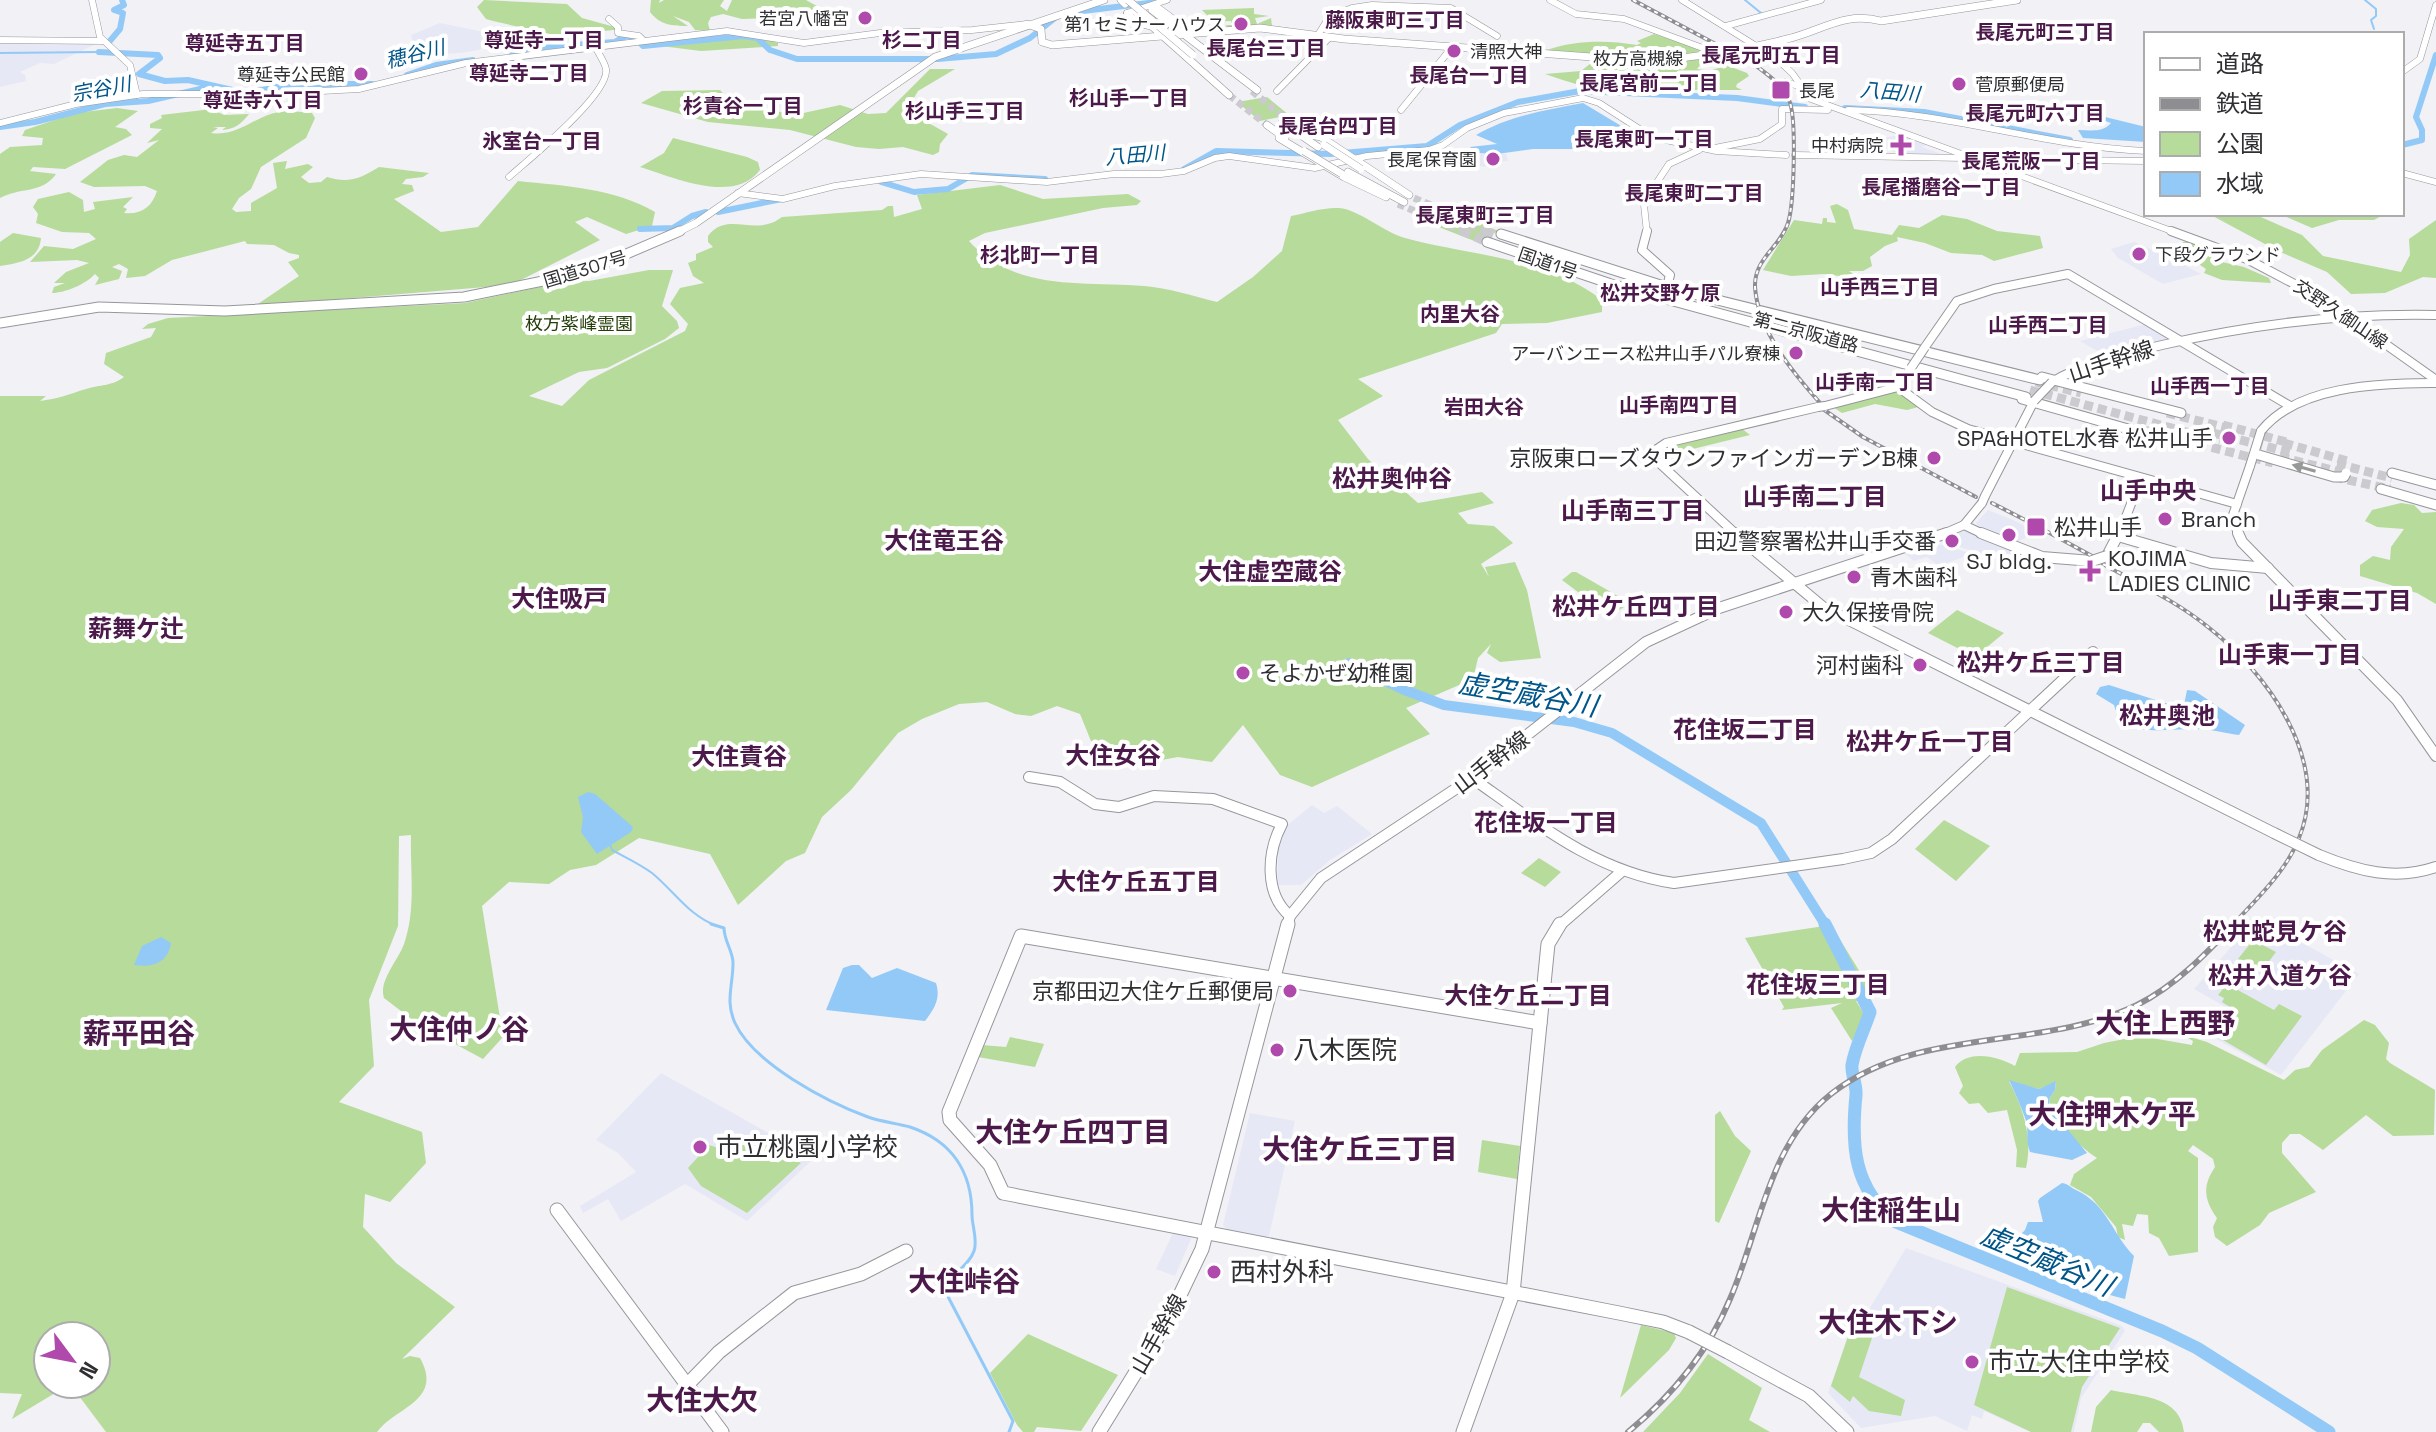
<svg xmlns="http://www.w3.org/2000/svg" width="2436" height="1432" font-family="'Space Grotesk','Noto Sans JP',sans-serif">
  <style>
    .built { fill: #e7e8f5 }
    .green { fill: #b7db9a; fill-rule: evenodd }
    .water { fill: #93c9f7 }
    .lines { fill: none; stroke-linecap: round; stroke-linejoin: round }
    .stream-far1 { stroke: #93c9f7; stroke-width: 2 }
    .stream { stroke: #93c9f7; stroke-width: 3 }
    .river-far2 { stroke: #93c9f7; stroke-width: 6 }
    .river-far1 { stroke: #93c9f7; stroke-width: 10 }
    .river { stroke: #93c9f7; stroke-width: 13 }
    .highway-tunnel-far1 { stroke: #cacacf; stroke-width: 7; stroke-dasharray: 7 4; stroke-linecap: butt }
    .highway-tunnel { stroke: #cacacf; stroke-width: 9; stroke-dasharray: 9 5; stroke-linecap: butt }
    .secondary-far3-casing { stroke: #96979c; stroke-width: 7 }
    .secondary-far2-casing { stroke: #96979c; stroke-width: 10 }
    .secondary-far1-casing { stroke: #96979c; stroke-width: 12 }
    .secondary-casing { stroke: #96979c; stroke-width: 15 }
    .primary-casing { stroke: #96979c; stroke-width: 8 }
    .highway-far1-casing { stroke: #96979c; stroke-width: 8 }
    .highway-casing { stroke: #96979c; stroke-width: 11 }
    .secondary-far3 { stroke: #fff; stroke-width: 6 }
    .secondary-far2 { stroke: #fff; stroke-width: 8 }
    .secondary-far1 { stroke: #fff; stroke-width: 10 }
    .secondary { stroke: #fff; stroke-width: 13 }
    .primary { stroke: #fff; stroke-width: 7 }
    .highway-far1 { stroke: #fff; stroke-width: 7 }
    .highway { stroke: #fff; stroke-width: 9 }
    .rail-far1-casing { stroke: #8e8e92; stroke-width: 4 }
    .rail-casing { stroke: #8e8e92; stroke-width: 6 }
    .rail-far1 { stroke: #fff; stroke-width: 2; stroke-dasharray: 4; stroke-linecap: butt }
    .rail { stroke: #fff; stroke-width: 3; stroke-dasharray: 8; stroke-linecap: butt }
    .secondary-bridge-far2-casing { stroke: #96979c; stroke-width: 10; stroke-linecap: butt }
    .secondary-bridge-far1-casing { stroke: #96979c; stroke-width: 12; stroke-linecap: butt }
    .secondary-bridge-casing { stroke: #96979c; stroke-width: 15; stroke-linecap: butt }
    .highway-bridge-far1-casing { stroke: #96979c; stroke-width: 8; stroke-linecap: butt }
    .highway-bridge-casing { stroke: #96979c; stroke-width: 11; stroke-linecap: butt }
    .secondary-bridge-far2 { stroke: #fff; stroke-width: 8 }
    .secondary-bridge-far1 { stroke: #fff; stroke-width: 10 }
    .secondary-bridge { stroke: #fff; stroke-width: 13 }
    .highway-bridge-far1 { stroke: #fff; stroke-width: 7 }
    .highway-bridge { stroke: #fff; stroke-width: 9 }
    .oneway { fill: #979898 }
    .poi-dot { fill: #b049ac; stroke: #fff; stroke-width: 3 }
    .labels { text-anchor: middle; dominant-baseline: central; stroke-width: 8; stroke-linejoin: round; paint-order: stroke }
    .far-poi-label { font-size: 18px; fill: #2f3032; stroke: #fff; text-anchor: end }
    .far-street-label { font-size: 18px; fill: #2f3032; stroke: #fff }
    .far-park-label { font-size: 18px; fill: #253e09; stroke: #fff }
    .far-neighbourhood-label { font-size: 20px; font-weight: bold; fill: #4c1a4a; stroke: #fff }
    .far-water-label { font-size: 20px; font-style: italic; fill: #005589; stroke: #fff }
    .street-label { font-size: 22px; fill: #2f3032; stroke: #fff }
    .poi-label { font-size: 22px; fill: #2f3032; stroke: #fff; text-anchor: start }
    .neighbourhood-label { font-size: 24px; font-weight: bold; fill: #4c1a4a; stroke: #fff }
    .near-poi-label { font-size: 26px; fill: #2f3032; stroke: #fff; text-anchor: start }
    .near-water-label { font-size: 28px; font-style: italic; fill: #005589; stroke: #fff }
    .near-neighbourhood-label { font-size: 28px; font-weight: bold; fill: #4c1a4a; stroke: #fff }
  </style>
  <rect width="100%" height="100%" fill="#f1f1f6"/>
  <g class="built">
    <polygon points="1398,6 1449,10 1460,15 1407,25 1333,19 1354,8"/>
    <polygon points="440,23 489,33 496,37 479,50 460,53 435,54 409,45 413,42 411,35"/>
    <polygon points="0,41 100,42 54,64 40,63 20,72 25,75 26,81 0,87"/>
    <polygon points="1904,135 1929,144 1922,147 1944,155 1900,154 1861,140"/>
    <polygon points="1462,151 1470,154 1506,154 1508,161 1495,162 1484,167 1466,162 1447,169 1435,164"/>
    <polygon points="2134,242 2167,256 2201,274 2163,284 2118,258 2111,249"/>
    <polygon points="2146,324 2169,339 2104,355 2080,341"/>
    <polygon points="1988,510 2015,521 2035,532 2016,543 1979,527 1976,523"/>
    <polygon points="1963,531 1971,532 2015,551 2005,560 1939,541"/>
    <polygon points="1933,543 1950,547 1972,554 1939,566 1927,557 1914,561 1905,554"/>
    <polygon points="1312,805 1324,813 1337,806 1372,834 1330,860 1301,885 1277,885 1279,838 1284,828"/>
    <polygon points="2257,918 2359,974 2281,1075 2211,1036 2231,1010 2194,989"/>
    <polygon points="661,1073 806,1154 812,1160 747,1221 685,1184 621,1221 608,1199 583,1213 580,1206 636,1172 618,1153 596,1140"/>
    <polygon points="1250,1113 1295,1121 1269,1236 1265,1238 1228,1231 1223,1225"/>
    <polygon points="1177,1231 1188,1233 1191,1239 1175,1276 1156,1269 1173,1233"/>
    <polygon points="1906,1248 2122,1326 2125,1331 2081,1398 2074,1432 2030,1432 1984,1411 1982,1419 1972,1415 1967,1431 1935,1416 1861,1428 1828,1393 1856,1313 1865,1316"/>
  </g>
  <g class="green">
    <polygon points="484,0 567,4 582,18 622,29 559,36 493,21 486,19 477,7"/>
    <path d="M651,0H660L659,3L664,0H724L720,6L727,11L732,0H806L840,19V22L833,26L795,17L742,19L723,14L711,17L708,23L710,31L695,30L689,22L673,16L688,26C672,26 660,25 650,12Z"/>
    <polygon points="1254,8 1254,14 1269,16 1255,18 1257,24 1271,18 1272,26 1290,28 1232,29 1225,25 1233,25 1231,21 1205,22 1212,20 1202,10"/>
    <path d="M1654,34L1710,53L1674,59L1664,53L1652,55L1657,60H1634L1627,53H1620L1615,58L1547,50C1575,40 1607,40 1637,45L1641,43L1637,41Z"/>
    <polygon points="720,37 761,37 778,43 778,46 701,51 645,44"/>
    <path d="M1718,55L1731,61L1716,66L1701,64L1697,69L1710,71L1726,65L1747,73L1749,76L1737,84L1736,87L1742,90H1678L1646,85L1647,90C1613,96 1576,85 1545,74L1581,71L1595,60Z"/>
    <polygon points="930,69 955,69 918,91 911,103 918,117 948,134 940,144 939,152 933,155 903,147 879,149 856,147 790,130 708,122 641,103 662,91 720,90 732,103 756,109 799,114 840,105 868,114 886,113"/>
    <polygon points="1267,97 1289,115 1260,121 1237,102"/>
    <path d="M117,108L138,111L115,127L126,129L132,135L65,169L33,167L30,171L56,174C42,194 20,187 0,198V154L10,147L42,145L43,138L22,136L25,130L75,113Z"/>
    <path d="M212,109L224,115L249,114C241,124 235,129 222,130L226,127H213L218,128L211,133C239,137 254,116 279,112C290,110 302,112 312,113L315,118L306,138L261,167L251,189L239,198L232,209L236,212L251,211V203L277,188L273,163L287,161L285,169L308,164L313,167L301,177L309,183L321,182L327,177C349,184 361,178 379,167L429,173L423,177L406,179L402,184L412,185L414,191L394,199L441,232L478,227L518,181C565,186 614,188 655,212L652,226L626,234L587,217L575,222L600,240L511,285L255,306L299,276L288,262L299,258V255L289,253L274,245L247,244L245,241L172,260L145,276L126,278L128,269L119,264L112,267L122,271L119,279L95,285L99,278L95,274C86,284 65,293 52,293L54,287L65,283H54L66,272L89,263L77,260L30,262L44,246L73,249L96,239L89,233L62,232L36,223L38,214L33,207L38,199L69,192L83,200L84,212L95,209L93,202L133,197L123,207L127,209L124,213C141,215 152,207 157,191L145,186L94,187L80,182L108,160L124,155L137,157L159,140L147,143L162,129L150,128V124L162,118L161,115Z"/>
    <path d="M673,138L747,157L758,162L760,170C734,205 673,177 640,167L664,153Z"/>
    <path d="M1000,185L1043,199L1128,194L1141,201L1137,205L1103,208L985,233L969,241C1015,292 1082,281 1144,286C1168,288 1193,296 1217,302L1253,277L1282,251L1291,216C1306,213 1324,207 1339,208C1358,209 1385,233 1405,238C1471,256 1546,257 1602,300V312L1547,323L1502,324L1496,333L1358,379L1383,396L1338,420L1368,459L1418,503L1482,492L1494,503L1458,513L1468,524L1494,526L1513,543L1481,564L1489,577L1485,567L1515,562L1527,590L1541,658L1500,662L1487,653L1491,644L1478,658L1473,679L1406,708L1430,734L1312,787L1280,775L1243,725L1212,762L1178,757L1134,765L1091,741L1080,714L1057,706L1031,716L1015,714L987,702L959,704L922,719L898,733L851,790L822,817L805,853L786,861L738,905L710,854L639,838L596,865L570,870L549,884L509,882L482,906L503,1037L483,1059L418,1024L384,998C378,980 400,959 405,941C416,906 410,871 411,835L399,836L398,926L369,1000L374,1066L339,1102L422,1132L426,1163L390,1202L365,1194L363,1227L396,1263L455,1307L402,1359L410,1356L420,1358C444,1401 395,1407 377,1432H106L70,1384L12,1419L22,1394L0,1393V396H46L40,401C57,399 70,394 86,389C101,384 110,387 124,377L104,364L106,353L151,337L156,328L142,329L148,324L168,318L465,303L563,282L589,281L649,270H673L662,306L677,321L679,328L665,339L607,368L579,372L529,396L562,406L589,380L685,331L688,324L670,304L680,288L704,283L693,276L688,263L696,260V254L713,247L708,242V236C728,210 755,238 782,217L882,210L888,206H893L894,217L922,209L917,195ZM48,1336H96V1384H48Z"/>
    <polygon points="1837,204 1848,210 1854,229 1892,235 1899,225 1919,228 1942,215 1967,219 1997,231 2040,236 2043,248 1994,261 1982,255 1951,253 1925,243 1897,237 1898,241 1885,246 1870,257 1872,266 1863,271 1849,271 1858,277 1855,278 1824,274 1791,276 1763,270 1794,220 1822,224 1823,218 1827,218 1827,222 1836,223 1830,206"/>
    <polygon points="2209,214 2254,214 2302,235 2323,256 2401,272 2410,255 2409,239 2436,220 2436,278 2423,277 2385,293 2351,294 2327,272 2278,251"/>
    <polygon points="2280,214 2385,214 2374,220 2339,220 2312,228"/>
    <polygon points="1461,215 1498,231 1477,242 1436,226"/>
    <path d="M13,233L41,238C39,261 18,263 0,266V242Z"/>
    <polygon points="2193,240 2212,250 2222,262 2244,267 2269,278 2271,283 2222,280 2204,273 2206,269 2178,250 2183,242"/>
    <polygon points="1900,390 1922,406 1907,410 1875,404 1842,413 1833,407"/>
    <polygon points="1741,428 1750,435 1660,457 1666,447"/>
    <polygon points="2401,503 2414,505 2422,513 2436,512 2436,604 2417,593 2360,576 2360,565 2373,556 2390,560 2391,547 2404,529 2377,527 2365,521 2372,510"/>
    <polygon points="1572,572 1576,572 1630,603 1610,616 1562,580"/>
    <polygon points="1957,610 2004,633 1975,657 1928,633"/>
    <polygon points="1944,820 1990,846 1956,881 1915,849"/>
    <polygon points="1539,858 1561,872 1545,887 1521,873"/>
    <polygon points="1831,925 1876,998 1856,1001 1866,1017 1852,1041 1831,1008 1842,1003 1782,1010 1784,1007 1745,938"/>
    <polygon points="2253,940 2276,952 2261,972 2238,959"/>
    <polygon points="2227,984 2274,1010 2279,1004 2302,1016 2266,1065 2216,1036 2236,1011 2222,1002 2224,998 2218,995"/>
    <path d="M2364,1020L2375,1025L2389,1043L2386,1059L2390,1063L2435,1090L2434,1135L2393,1136L2366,1115L2323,1150L2300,1134H2290L2282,1143V1153L2316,1192L2269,1213L2260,1225L2227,1246L2215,1237L2213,1227L2217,1218C2204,1200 2202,1186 2215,1167L2213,1159L2193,1145L2188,1151L2198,1158V1252L2169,1256L2159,1238L2149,1233L2148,1215L2137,1214L2133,1226L2122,1224L2125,1240L2118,1237L2116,1227L2091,1197L2070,1185L2074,1174L2097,1158C2080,1147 2051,1120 2049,1099L2055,1090L2056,1082L2039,1089L2009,1081C2023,1108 2033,1137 2026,1168L2016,1167L2017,1150L2007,1110L1988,1113L1979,1103L1969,1104L1959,1093L1963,1086L1955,1067C1968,1049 1998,1056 2015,1066L2020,1053L2077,1052L2104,1043L2140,1036L2192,1045L2193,1041L2183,1035L2207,1042L2284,1080L2295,1070L2309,1067L2322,1050Z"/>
    <polygon points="1010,1037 1044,1044 1035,1067 978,1057 982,1045 1006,1047"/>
    <polygon points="1720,1111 1735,1136 1751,1151 1719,1223 1715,1221 1715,1115"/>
    <polygon points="757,1136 801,1163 747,1213 701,1186 688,1168 709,1145 721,1149"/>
    <polygon points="1482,1140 1520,1146 1517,1179 1478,1172"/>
    <polygon points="2007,1287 2120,1328 2082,1387 2071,1432 2031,1432 1974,1405"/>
    <polygon points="1855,1316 1876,1326 1859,1377 1905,1400 1901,1416 1869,1411 1853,1396 1850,1402 1831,1386"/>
    <polygon points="1641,1325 1674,1333 1676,1338 1669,1350 1620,1398"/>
    <polygon points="1028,1334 1118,1375 1081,1431 1037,1427 1034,1432 1023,1432 1017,1425 990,1373"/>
    <polygon points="1708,1354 1762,1388 1749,1420 1770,1432 1643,1432 1680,1393"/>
    <path d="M2111,1390C2140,1397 2180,1395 2184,1432H2159L2150,1423H2143L2137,1432H2091L2096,1407Z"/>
  </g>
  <g class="water">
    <path d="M1583,103L1633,133V139L1629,140L1632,143L1610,149H1533L1497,154L1476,153L1470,147L1497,144L1476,135C1508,116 1546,110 1583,103Z"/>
    <path d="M2101,116L2146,127V142L2083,138L2078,130C2090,130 2103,133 2111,123L2102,120Z"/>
    <path d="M2109,685L2165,703L2184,705L2187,690L2195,691L2245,725L2239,735C2224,733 2211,729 2195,729C2166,728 2123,740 2114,705L2096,694L2100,687Z"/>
    <polygon points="588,792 595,794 633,827 631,832 597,854 581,832 583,817 578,797"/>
    <path d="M161,937L171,943C168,963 152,968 134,965L142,946Z"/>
    <path d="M852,965H859L872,978L897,968L936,983C941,999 934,1009 925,1021L826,1010L843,968Z"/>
    <path d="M2009,1080L2039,1089L2056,1081L2055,1090L2049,1099L2050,1108L2087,1153L2072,1160L2030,1152C2026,1142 2028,1134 2027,1124C2026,1118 2013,1088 2009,1080Z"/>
    <path d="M2062,1183C2069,1184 2071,1188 2078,1191C2107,1205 2113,1235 2134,1256L2125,1299C2086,1289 2046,1276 2012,1252L2010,1245L2025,1230L2028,1222H2043L2038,1201L2040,1198Z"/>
  </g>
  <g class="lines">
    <g class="stream-far1">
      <polyline points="1745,0 1761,13 1758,15"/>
      <polyline points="2365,0 2376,9 2376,16 2371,20 2374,29"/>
      <polyline points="0,53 99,52"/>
      <path d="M610,844L612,850C625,857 640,864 652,873C674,891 689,916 717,926"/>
    </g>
    <path class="stream" d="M711,924L724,928C724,941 733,951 733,963C733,986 725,1001 735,1023C754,1064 827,1102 868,1117C882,1122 896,1123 910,1127C952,1141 972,1172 972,1215C972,1226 978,1240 974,1251C969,1266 951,1274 944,1289L1013,1421L1009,1432"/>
    <g class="river-far2">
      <polyline points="1074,12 1157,2"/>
      <polyline points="109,42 120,29 123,13 114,10 124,5 122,0"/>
      <polyline points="99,52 158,55 160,58 139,74 165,81 188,80 246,93 292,84 372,84"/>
      <polyline points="512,55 544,47 615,42 626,36 636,38 643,46 743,36 757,38 770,50 797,59 938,59 996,54 1030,38 1055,18"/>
      <polyline points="407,75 436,65 473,60"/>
      <polyline points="1845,108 1924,112 2070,140"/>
      <polyline points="0,127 35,122 105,104 148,101 209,87"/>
      <polyline points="2402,145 2422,140 2422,130 2416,117 2436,55"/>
      <polyline points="1184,169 1216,151 1330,154 1427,146 1460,125 1518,102 1580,91 1737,98 1805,107"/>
      <polyline points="881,182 914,192 948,189 972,175 1045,179"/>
      <polyline points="718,212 782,199"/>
      <polyline points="640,229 673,228 692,216 706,212"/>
    </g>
    <polyline class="river-far1" points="1349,663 1402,689 1444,705 1574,722 1612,733 1761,823 1826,926"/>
    <path class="river" d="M1825,924L1870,1012C1865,1028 1855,1047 1852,1065C1851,1074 1857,1085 1856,1095C1851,1145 1853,1188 1896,1222L2162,1331L2197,1348L2329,1432"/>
    <g class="highway-tunnel-far1">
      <polyline points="1252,91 1288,121"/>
      <polyline points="1229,95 1267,125"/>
      <polyline points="1414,198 1470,221"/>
      <polyline points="1398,204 1466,233"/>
      <polyline points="1460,221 1490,233"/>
    </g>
    <g class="highway-tunnel">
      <polyline points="1462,231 1487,242"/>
      <polyline points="1485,231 1497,236"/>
      <polyline points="2036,382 2081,393"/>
      <polyline points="2030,390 2220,441"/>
      <polyline points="2167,413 2227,428"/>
      <polyline points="2223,425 2290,443"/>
      <polyline points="2144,430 2273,463"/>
      <polyline points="2213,433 2292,453"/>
      <polyline points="2284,443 2347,461"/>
      <polyline points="2280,457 2344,473"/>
      <polyline points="2337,464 2392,478"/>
      <polyline points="2334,477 2390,489"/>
    </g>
    <g class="secondary-far3-casing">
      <g id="secondary-far3">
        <polyline points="92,0 100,37 130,65 137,95"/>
        <polyline points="1550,0 1576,14 1624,19 1719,54"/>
        <polyline points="1682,0 1777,59 1792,73 1811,99 2177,233"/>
        <polyline points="1156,6 1179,23 1172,27"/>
        <polyline points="1127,13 1167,0"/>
        <polyline points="1127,13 1141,24 1153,27"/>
        <polyline points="609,19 618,27 618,33 639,36 644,41"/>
        <polyline points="1726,26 1821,0"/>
        <polyline points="1318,35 1329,17 1352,8 1372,5 1451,8 1497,36"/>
        <polyline points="0,40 103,41"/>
        <polyline points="2402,72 2420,59 2436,5"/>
        <polyline points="1785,82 1802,87"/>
        <polyline points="1277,91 1330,37"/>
        <polyline points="1401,110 1453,46"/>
        <path d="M1848,110C1949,112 2045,147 2146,151"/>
        <polyline points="0,123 76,104 143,94 266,94 359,89 466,63 727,31 804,43 880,33 972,30 1027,24"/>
        <polyline points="1715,148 1760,139 1782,124 1782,109 1828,110"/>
        <polyline points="1795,155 1964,158"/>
        <polyline points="1984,159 2146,161"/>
        <polyline points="2402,173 2436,182"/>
        <path d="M509,177C528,160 610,94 606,69C605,62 598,53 595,46"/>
        <polyline points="738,193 783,199 835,186 921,174 1047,182 1114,174 1161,174 1184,171 1215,158 1229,156 1315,168 1367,156 1429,150 1443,145 1467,128 1504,113 1583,98 1599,103 1641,130 1666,140 1716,151 1786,155"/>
        <polyline points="1647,233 1644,205 1648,196 1669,164 1699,150"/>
      </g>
    </g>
    <g class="secondary-far2-casing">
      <g id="secondary-far2">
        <polyline points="1647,231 1642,250 1670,275 1668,283"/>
        <polyline points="2171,231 2247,259 2319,297 2436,380"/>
        <polyline points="1925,347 1957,301 1994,289 2068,274 2290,406"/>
        <path d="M2052,382C2085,362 2124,354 2162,345C2253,324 2343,313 2436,315"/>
        <polyline points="1898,387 1932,412 1968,429 2237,504"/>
        <polyline points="1825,406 1898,387 1911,368"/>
        <path d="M2261,431C2299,384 2380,384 2436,383"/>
        <polyline points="1985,496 2034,401"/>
        <polyline points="1964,525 1985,535"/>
        <polyline points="1737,535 1655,459 1657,449 1666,443 1818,407"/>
        <polyline points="1941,535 1964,525 1982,503"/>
        <polyline points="2119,535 2141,478"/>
        <polyline points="2239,535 2232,518 2250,466"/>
      </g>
    </g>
    <g class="secondary-far1-casing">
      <g id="secondary-far1">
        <polyline points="1734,533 1823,607 2274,833"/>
        <polyline points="1981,533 2042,557 2092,561"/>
        <polyline points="2238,533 2242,542 2397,700 2436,756"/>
        <polyline points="2118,536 2211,563 2268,568"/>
        <polyline points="2107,556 2119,533"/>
        <path d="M1029,777L1060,782L1095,804L1119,807L1154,796L1213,799L1282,824C1267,852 1264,894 1290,916"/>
        <path d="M1472,778C1535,822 1596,872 1674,883L1843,859L1871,853L1892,839L2093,652"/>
        <path d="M2319,855C2358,871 2395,881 2436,867"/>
        <polyline points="1287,926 1290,916 1321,878 1472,778 1646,642 1719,608 1947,533"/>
        <polyline points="1559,926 1621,872"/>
      </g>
    </g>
    <g class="secondary-casing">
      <g id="secondary">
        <polyline points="1540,1023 1021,936 949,1112 950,1120 990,1165 1003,1193 1619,1313 1663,1322 1689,1332"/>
        <polyline points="557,1210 722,1432"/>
        <polyline points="1728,1352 1809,1396 1847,1432"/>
        <polyline points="687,1385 719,1352 794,1293 861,1274 906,1251"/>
        <polyline points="1099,1432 1168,1320 1202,1249 1288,924"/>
        <polyline points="1463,1432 1513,1293 1548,944 1560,924"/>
      </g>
    </g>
    <g class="primary-casing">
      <path id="primary" d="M1027,24L1041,29L1042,42L1052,45L1260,28L1344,39L1646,61C1694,58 1740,51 1787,39C1821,31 1845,11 1881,21L2017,0"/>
    </g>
    <g class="highway-far1-casing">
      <g id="highway-far1">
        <polyline points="1121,0 1125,4"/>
        <polyline points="1152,10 1257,90"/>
        <polyline points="1137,13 1229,95"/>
        <polyline points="1282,122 1318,147"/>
        <polyline points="1267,125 1285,138"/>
        <polyline points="1279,133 1279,138 1344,177 1386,197"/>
        <polyline points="1311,135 1321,137 1409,195"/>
        <polyline points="1348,172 1404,202"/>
        <polyline points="676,233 696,223 935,57 1104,0"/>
      </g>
    </g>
    <g class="highway-casing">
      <g id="highway">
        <polyline points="1501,234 1673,289 2040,380"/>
        <polyline points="1487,242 1611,284 2026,397"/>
        <polyline points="0,323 99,307 225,311 464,297 582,273 680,231"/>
        <polyline points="2042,377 2181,413"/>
        <polyline points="2022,399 2153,436"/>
        <polyline points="2392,473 2436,485"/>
        <polyline points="2381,489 2436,505"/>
      </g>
    </g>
    <use href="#secondary-far3" class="secondary-far3"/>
    <use href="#secondary-far2" class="secondary-far2"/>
    <use href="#secondary-far1" class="secondary-far1"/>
    <use href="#secondary" class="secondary"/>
    <use href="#primary" class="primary"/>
    <use href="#highway-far1" class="highway-far1"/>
    <use href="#highway" class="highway"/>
    <g class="rail-far1-casing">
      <g id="rail-far1">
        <path d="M1633,0L1755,65C1768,75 1783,85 1789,100C1797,117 1794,205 1788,223C1780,248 1754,258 1755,287C1758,331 1793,373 1821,404"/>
        <polyline points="1823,409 1863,437 1976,497"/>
        <polyline points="1992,503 2029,522"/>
        <polyline points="2046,531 2092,556"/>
        <path d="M2103,564C2139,584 2176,601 2208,627C2267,673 2331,760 2299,838C2286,872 2256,899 2232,926"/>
      </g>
    </g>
    <g class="rail-casing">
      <path id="rail" d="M1628,1432C1673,1395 1708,1352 1730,1299C1760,1230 1768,1144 1831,1094C1919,1025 2039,1052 2137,1005C2175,986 2205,955 2234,924"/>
    </g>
    <use href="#rail-far1" class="rail-far1"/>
    <use href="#rail" class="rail"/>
    <g class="secondary-bridge-far2-casing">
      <g id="secondary-bridge-far2">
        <polyline points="1654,297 1668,283"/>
        <polyline points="1911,368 1925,347"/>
        <polyline points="2034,401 2052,382"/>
        <polyline points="1818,407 1825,406"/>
        <polyline points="2250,466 2261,431"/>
        <polyline points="1982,503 1985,496"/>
      </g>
    </g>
    <g class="secondary-bridge-far1-casing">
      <g id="secondary-bridge-far1">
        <polyline points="2092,561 2107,556"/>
        <polyline points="2274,833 2319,855"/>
      </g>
    </g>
    <g class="secondary-bridge-casing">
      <polyline id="secondary-bridge" points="1689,1332 1728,1352"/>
    </g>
    <g class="highway-bridge-far1-casing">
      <g id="highway-bridge-far1">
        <polyline points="1128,0 1193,55"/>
        <polyline points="1324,145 1361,169"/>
        <polyline points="1304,151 1342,174"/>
      </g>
    </g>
    <g class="highway-bridge-casing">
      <polyline id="highway-bridge" points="2259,455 2334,477 2344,477 2346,473"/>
    </g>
    <use href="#secondary-bridge-far2" class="secondary-bridge-far2"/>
    <use href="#secondary-bridge-far1" class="secondary-bridge-far1"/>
    <use href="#secondary-bridge" class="secondary-bridge"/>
    <use href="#highway-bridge-far1" class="highway-bridge-far1"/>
    <use href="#highway-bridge" class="highway-bridge"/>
  </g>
  <defs><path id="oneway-solid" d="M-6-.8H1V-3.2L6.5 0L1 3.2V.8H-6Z" transform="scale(2)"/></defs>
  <use class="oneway" href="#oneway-solid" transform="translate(2304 468) rotate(-164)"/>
  <g class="poi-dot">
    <circle cx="865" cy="18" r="8"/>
    <circle cx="1241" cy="24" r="8"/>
    <circle cx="1454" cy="51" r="8"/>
    <circle cx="361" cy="74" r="8"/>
    <circle cx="1959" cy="84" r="8"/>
    <rect x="1771" y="80" width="20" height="20" rx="4"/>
    <path d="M1897 133h8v8h8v8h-8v8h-8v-8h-8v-8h8z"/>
    <circle cx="1493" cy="159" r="8"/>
    <circle cx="2139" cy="254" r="8"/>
    <circle cx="1796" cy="353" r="8"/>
    <circle cx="2229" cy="438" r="8"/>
    <circle cx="1934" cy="458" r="8"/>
    <circle cx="2165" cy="519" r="8"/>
    <rect x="2026" y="517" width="20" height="20" rx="4"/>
    <circle cx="2009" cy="535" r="8"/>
    <circle cx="1952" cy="541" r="8"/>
    <path d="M2086 559h8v8h8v8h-8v8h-8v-8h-8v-8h8z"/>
    <circle cx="1854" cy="577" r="8"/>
    <circle cx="1786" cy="612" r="8"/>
    <circle cx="1920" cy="665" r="8"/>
    <circle cx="1243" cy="673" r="8"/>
    <circle cx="1290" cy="991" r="8"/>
    <circle cx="1277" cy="1050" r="8"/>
    <circle cx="700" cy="1147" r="8"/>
    <circle cx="1214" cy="1272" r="8"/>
    <circle cx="1972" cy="1362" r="8"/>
  </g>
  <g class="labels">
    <g class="far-poi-label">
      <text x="849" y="18">若宮八幡宮</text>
      <text x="1225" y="24">第1 セミナー ハウス</text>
      <text x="1470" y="51" text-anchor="start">清照大神</text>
      <text x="345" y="74">尊延寺公民館</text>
      <text x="1975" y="84" text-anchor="start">菅原郵便局</text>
      <text x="1799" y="90" text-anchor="start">長尾</text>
      <text x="1883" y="145">中村病院</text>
      <text x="1477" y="159">長尾保育園</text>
      <text x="2155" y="254" text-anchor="start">下段グラウンド</text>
      <text x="1780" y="353">アーバンエース松井山手パル寮棟</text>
    </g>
    <g class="far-street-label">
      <text x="1638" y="58">枚方高槻線</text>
      <text transform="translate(1548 263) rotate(19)">国道1号</text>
      <text transform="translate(585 269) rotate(-17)">国道307号</text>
      <text transform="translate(2341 314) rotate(34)">交野久御山線</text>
      <text transform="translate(1806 332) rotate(15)">第二京阪道路</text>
    </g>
    <g class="far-park-label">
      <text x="579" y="323">枚方紫峰霊園</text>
    </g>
    <g class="far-neighbourhood-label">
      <text x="1395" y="20">藤阪東町三丁目</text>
      <text x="2045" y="32">長尾元町三丁目</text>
      <text x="544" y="40">尊延寺一丁目</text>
      <text x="922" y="40">杉二丁目</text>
      <text x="245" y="43">尊延寺五丁目</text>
      <text x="1266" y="48">長尾台三丁目</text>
      <text x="1771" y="55">長尾元町五丁目</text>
      <text x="529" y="73">尊延寺二丁目</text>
      <text x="1469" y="75">長尾台一丁目</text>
      <text x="1649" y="83">長尾宮前二丁目</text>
      <text x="1129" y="98">杉山手一丁目</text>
      <text x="263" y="100">尊延寺六丁目</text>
      <text x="743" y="106">杉責谷一丁目</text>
      <text x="965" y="111">杉山手三丁目</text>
      <text x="2035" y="113">長尾元町六丁目</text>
      <text x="1338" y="126">長尾台四丁目</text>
      <text x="1644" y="139">長尾東町一丁目</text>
      <text x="542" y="141">氷室台一丁目</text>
      <text x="2031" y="161">長尾荒阪一丁目</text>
      <text x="1941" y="187">長尾播磨谷一丁目</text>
      <text x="1694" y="193">長尾東町二丁目</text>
      <text x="1485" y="215">長尾東町三丁目</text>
      <text x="1040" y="255">杉北町一丁目</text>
      <text x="1880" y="287">山手西三丁目</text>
      <text x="1660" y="293">松井交野ケ原</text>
      <text x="1460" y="314">内里大谷</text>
      <text x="2048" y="325">山手西二丁目</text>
      <text x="1875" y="382">山手南一丁目</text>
      <text x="2210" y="386">山手西一丁目</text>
      <text x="1679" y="405">山手南四丁目</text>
      <text x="1484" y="407">岩田大谷</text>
    </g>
    <g class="far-water-label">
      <text transform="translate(415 54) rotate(-14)">穂谷川</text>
      <text transform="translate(101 89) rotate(-11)">宗谷川</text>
      <text transform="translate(1890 92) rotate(5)">八田川</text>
      <text transform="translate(1135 155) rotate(-5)">八田川</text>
    </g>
    <g class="street-label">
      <text transform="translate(2111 361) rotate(-18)">山手幹線</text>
      <text transform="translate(1491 762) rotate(-37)">山手幹線</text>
      <text transform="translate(1158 1334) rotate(-60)">山手幹線</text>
    </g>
    <g class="poi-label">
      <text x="2213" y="438" text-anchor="end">SPA&amp;HOTEL水春 松井山手</text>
      <text x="1918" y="458" text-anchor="end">京阪東ローズタウンファインガーデンB棟</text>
      <text x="2181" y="519">Branch</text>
      <text x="2054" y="527">松井山手</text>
      <text x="1936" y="541" text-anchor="end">田辺警察署松井山手交番</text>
      <text x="2108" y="558">KOJIMA<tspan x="2108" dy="25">LADIES CLINIC</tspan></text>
      <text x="2009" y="561" text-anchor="middle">SJ bldg.</text>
      <text x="1870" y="577">青木歯科</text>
      <text x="1802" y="612">大久保接骨院</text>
      <text x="1904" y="665" text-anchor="end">河村歯科</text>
      <text x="1259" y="673">そよかぜ幼稚園</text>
      <text x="1274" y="991" text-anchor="end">京都田辺大住ケ丘郵便局</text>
    </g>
    <g class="neighbourhood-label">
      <text x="1392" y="478">松井奥仲谷</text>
      <text x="2148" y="490">山手中央</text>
      <text x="1815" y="496">山手南二丁目</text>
      <text x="1633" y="510">山手南三丁目</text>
      <text x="944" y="540">大住竜王谷</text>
      <text x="1270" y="571">大住虚空蔵谷</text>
      <text x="559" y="598">大住吸戸</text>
      <text x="2340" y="600">山手東二丁目</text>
      <text x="1636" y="606">松井ケ丘四丁目</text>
      <text x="136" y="628">薪舞ケ辻</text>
      <text x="2290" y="654">山手東一丁目</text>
      <text x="2041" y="662">松井ケ丘三丁目</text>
      <text x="2167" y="715">松井奥池</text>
      <text x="1745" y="729">花住坂二丁目</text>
      <text x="1930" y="741">松井ケ丘一丁目</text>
      <text x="1113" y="755">大住女谷</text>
      <text x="739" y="756">大住責谷</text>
      <text x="1546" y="822">花住坂一丁目</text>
      <text x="1136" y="881">大住ケ丘五丁目</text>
      <text x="2275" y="931">松井蛇見ケ谷</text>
      <text x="2280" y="975">松井入道ケ谷</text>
      <text x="1818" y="984">花住坂三丁目</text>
      <text x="1528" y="995">大住ケ丘二丁目</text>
    </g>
    <g class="near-poi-label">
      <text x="1293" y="1050">八木医院</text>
      <text x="716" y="1147">市立桃園小学校</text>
      <text x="1230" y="1272">西村外科</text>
      <text x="1988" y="1362">市立大住中学校</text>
    </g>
    <g class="near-water-label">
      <text transform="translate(1528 694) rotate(10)">虚空蔵谷川</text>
      <text transform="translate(2047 1260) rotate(23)">虚空蔵谷川</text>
    </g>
    <g class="near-neighbourhood-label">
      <text x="2165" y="1023">大住上西野</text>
      <text x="459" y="1029">大住仲ノ谷</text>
      <text x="139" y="1033">薪平田谷</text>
      <text x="2112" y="1114">大住押木ケ平</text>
      <text x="1073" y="1132">大住ケ丘四丁目</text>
      <text x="1360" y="1149">大住ケ丘三丁目</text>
      <text x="1891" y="1210">大住稲生山</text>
      <text x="964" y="1281">大住峠谷</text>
      <text x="1888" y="1322">大住木下シ</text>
      <text x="702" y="1400">大住大欠</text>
    </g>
  </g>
  <rect x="2144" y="32" width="260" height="184" fill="#ffffff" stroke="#acacad" stroke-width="2"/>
  <rect x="2160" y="58" width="40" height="12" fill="#ffffff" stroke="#acacad" stroke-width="2"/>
  <text x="2216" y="72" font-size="24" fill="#2f3032">道路</text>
  <rect x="2160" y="98" width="40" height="12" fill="#8e8e92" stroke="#acacad" stroke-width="2"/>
  <text x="2216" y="112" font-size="24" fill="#2f3032">鉄道</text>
  <rect x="2160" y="132" width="40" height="24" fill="#b7db9a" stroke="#acacad" stroke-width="2"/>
  <text x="2216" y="152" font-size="24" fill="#2f3032">公園</text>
  <rect x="2160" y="172" width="40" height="24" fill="#93c9f7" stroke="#acacad" stroke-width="2"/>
  <text x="2216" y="192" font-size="24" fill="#2f3032">水域</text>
  <g transform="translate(72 1360) rotate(122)"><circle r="38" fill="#ffffff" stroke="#acacad" stroke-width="2"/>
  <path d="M0-6L14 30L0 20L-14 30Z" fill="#b049ac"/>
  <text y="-12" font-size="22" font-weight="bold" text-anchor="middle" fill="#2f3032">N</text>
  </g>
</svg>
